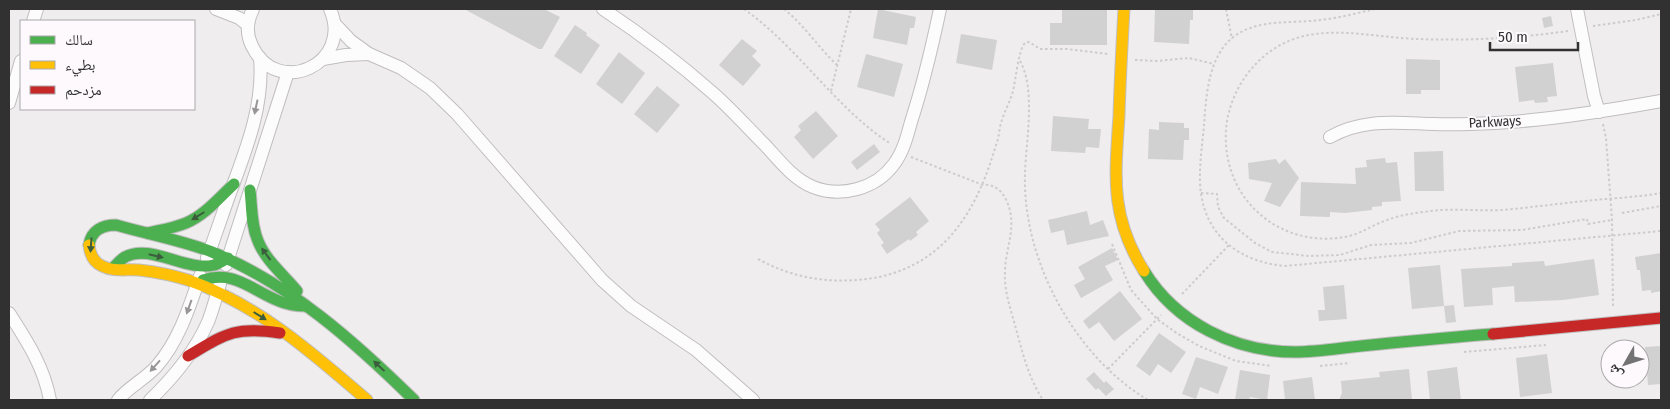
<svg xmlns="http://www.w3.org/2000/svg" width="1670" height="409" font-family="'Fira Sans Condensed','Noto Naskh Arabic',sans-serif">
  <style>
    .building { fill: #d2d1d2 }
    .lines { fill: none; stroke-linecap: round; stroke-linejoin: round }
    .street-casing { stroke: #c0bebf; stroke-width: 14 }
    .fast-casing { stroke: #c0bebf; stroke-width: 13 }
    .slow-casing { stroke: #c0bebf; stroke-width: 13 }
    .jam-casing { stroke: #c0bebf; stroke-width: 13 }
    .path { stroke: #cdcccd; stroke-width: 2; stroke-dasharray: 2.5 2.5; stroke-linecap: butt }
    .street { stroke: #fdfcfc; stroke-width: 12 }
    .fast { stroke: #4caf50; stroke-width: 11 }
    .slow { stroke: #ffc107; stroke-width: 11 }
    .jam { stroke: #c62828; stroke-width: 11 }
    .oneway { fill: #989697 }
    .oneway2 { fill: #3b5d3c }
    .labels { text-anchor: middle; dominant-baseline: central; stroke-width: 4; stroke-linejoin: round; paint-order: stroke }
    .street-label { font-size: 14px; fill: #323132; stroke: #fdf9fc }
  </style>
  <rect width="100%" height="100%" fill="#efedee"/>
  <g class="building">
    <polygon points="464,9 544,9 560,17 542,49 539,49"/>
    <polygon points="878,9 916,17 914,28 910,28 907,45 873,38"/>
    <polygon points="1062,9 1107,9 1107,45 1050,45 1050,23 1062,23"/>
    <polygon points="1155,9 1193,9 1193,20 1190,20 1189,44 1154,42"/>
    <polygon points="1551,16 1553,26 1544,28 1542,18"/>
    <polygon points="575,25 587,33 586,35 600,45 581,74 554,56"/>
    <polygon points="961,34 997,40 992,70 956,63"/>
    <polygon points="742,39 757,51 752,56 761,65 743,86 719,65"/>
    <polygon points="619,52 645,73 622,104 596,84"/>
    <polygon points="866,54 903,64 894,97 857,87"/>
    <polygon points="1406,59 1440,60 1440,90 1421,90 1421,94 1406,94"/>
    <polygon points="1553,63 1557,96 1547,97 1548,102 1535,103 1534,100 1519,102 1515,67"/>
    <polygon points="657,86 680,105 657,133 634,114"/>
    <polygon points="816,111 838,136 813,159 794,137 801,130 798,126"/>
    <polygon points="1053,116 1089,119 1088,129 1101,129 1099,148 1086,147 1085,153 1051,151"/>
    <polygon points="1159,122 1184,123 1184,128 1189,128 1189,140 1184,140 1183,160 1148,159 1149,129 1159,130"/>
    <polygon points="874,144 880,152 857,170 851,162"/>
    <polygon points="1443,151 1444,191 1415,191 1414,152"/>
    <polygon points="1385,158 1386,163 1397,162 1401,201 1382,202 1382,206 1372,207 1372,210 1345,213 1330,212 1330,217 1300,216 1301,182 1356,184 1355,168 1367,167 1366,160"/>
    <polygon points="1276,159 1279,164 1285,159 1299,178 1280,207 1264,201 1272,183 1249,179 1248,163"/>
    <polygon points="910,197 929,221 916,232 918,235 910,241 909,239 887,254 881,245 884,243 877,233 880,230 875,224"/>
    <polygon points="1087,211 1090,225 1103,220 1109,236 1067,245 1064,230 1051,233 1048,220"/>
    <polygon points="1112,248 1118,260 1105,266 1113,280 1081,298 1074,285 1085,279 1078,267"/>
    <polygon points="1661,253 1661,291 1651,293 1651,290 1642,291 1640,270 1637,270 1635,257"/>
    <polygon points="1594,259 1599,295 1563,300 1515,302 1514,286 1492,288 1493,305 1464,307 1461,269 1512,266 1512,263 1544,261 1545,266"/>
    <polygon points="1440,265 1444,306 1412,309 1408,268"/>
    <polygon points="1344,285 1347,319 1319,321 1318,310 1325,310 1323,287"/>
    <polygon points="1120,291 1142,319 1114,341 1099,322 1089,329 1083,321"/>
    <polygon points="1454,305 1456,322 1446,323 1444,306"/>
    <polygon points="1159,333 1186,352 1171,373 1158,364 1150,376 1136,366"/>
    <polygon points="1661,346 1661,384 1648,385 1645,347"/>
    <polygon points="1547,354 1552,393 1520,397 1516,358"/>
    <polygon points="1196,357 1228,367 1218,394 1200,387 1196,399 1182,394"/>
    <polygon points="1457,367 1461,400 1430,400 1427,371"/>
    <polygon points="1409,369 1412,400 1402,400 1402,399 1339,400 1342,393 1341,381 1380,377 1379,372"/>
    <polygon points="1240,370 1270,375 1267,400 1250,397 1249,400 1235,400"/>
    <polygon points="1094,372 1104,383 1106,381 1114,389 1106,396 1098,388 1096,390 1086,379"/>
    <polygon points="1312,377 1315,400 1285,400 1283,381"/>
  </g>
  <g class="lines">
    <g class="street-casing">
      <g id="street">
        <polyline points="216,9 239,18 248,25"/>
        <path d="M253,9C247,21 246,34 252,46C277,99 354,64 330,9"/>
        <path d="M603,9C642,35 679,63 714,94C732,110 748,128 765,145C779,160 793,179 813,187C841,198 876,189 894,164C903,152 907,137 911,122C923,85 932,47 940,9"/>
        <polyline points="1577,9 1594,96 1599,112"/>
        <polyline points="33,21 37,9"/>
        <polyline points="335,24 351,41 369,54 401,68 430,88 457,114 602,280 631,306 696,350 753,400"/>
        <polyline points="323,59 346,55 369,54"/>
        <polyline points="9,103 21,61"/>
        <path d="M1330,137C1364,118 1396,123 1434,124C1454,125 1475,124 1495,123C1551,120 1606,111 1661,101"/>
        <path d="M207,258C216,234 224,209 233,185C248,145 264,102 260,58"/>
        <polyline points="226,265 288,72"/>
        <path d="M9,313C27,341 44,367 50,400"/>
        <path d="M118,400C126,389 145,379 156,367C179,341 189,308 200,276"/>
        <path d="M150,400C173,378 195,351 208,322C213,309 216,297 220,284"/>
      </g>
    </g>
    <g class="fast-casing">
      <g id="fast">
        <path d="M250,190C252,207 251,225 258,241C266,261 284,275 297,291"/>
        <path d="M148,233C161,230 174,228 186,223C205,215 219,198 234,184"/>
        <path d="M89,245C91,230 103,225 116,225C147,234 181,240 212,252C290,284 354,341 414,400"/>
        <path d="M113,268C116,265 120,260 125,257C150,243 186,272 214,265C219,264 224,260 228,258"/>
        <path d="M1144,271C1176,323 1235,352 1295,352C1320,352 1346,347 1371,345C1412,341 1453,337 1493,334"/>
        <path d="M203,280C235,270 251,290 279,301C288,305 297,306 306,306"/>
      </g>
    </g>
    <g class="slow-casing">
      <g id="slow">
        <path d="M1124,9C1122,45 1120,80 1119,116C1115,177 1110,217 1144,271"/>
        <path d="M89,245C90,254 93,262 102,266C113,272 127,269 139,270C156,272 172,275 188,280C257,304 313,353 367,400"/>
      </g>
    </g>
    <g class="jam-casing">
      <g id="jam">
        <polyline points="1493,334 1661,318"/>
        <path d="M188,356C225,334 235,326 280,333"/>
      </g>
    </g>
    <g class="path">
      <path d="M744,9C799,48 835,108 891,144"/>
      <path d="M784,9C804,25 818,47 837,65"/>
      <polyline points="1226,9 1232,39"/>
      <path d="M1375,9C1357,13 1339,18 1320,20C1290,24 1257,18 1232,38C1208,58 1206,97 1204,126C1202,147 1198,172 1201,194C1208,239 1242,262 1285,266L1661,231"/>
      <polyline points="1593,26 1636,20 1661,14"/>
      <path d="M1568,31C1519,38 1468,41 1419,39C1379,38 1335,26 1297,38C1262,49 1236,80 1228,116C1222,143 1228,175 1245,198C1270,232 1313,246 1353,235C1365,231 1375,224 1387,220C1403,214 1422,212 1440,210C1461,209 1482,211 1503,210C1534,207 1564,203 1594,200C1616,198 1639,197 1661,193"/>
      <polyline points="1135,60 1156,61 1189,58 1214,64"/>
      <path d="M1020,61C1036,89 1026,141 1025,173C1022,259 1074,356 1148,400"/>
      <polyline points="831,91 851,9"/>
      <polyline points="1603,124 1606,138 1612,220 1613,308"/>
      <path d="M911,157L983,185C998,183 1007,197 1010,211C1015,232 1005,251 1005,272C1004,290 1010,307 1015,325C1022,351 1028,377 1043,400"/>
      <polyline points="1201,193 1217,194 1218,207 1224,218 1255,243 1272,252 1309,256 1340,255 1371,245 1411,243 1459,231 1522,230 1587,219 1588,224 1612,220"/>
      <polyline points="1622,213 1661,206"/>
      <polyline points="1112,244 1131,290 1157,319 1178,334 1199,346 1236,361 1272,366"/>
      <path d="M758,259C796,280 837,285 879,277C948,262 978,207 996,145C999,138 999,130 1001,123C1004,112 1010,102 1013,91C1016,79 1018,51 1025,43L1029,42L1040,49H1067L1108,54"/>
      <polyline points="1182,294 1229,245"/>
      <polyline points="1464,352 1546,345"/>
      <polyline points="1320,366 1350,363"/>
      <polyline points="1108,369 1161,315"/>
    </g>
    <use href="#street" class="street"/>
    <use href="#fast" class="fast"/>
    <use href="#slow" class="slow"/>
    <use href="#jam" class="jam"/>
  </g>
  <defs><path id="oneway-solid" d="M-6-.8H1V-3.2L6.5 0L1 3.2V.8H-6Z" transform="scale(1.25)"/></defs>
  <g class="oneway">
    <use href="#oneway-solid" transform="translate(256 107) rotate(102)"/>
    <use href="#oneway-solid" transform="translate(189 307) rotate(110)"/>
    <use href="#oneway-solid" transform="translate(155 366) rotate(132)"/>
  </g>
  <g class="oneway2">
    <use href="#oneway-solid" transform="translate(198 216) rotate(148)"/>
    <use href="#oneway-solid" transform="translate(91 245) rotate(94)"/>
    <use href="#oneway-solid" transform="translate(266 254) rotate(-126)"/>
    <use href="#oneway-solid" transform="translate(156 256) rotate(13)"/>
    <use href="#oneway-solid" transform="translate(260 316) rotate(32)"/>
    <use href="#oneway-solid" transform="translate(379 366) rotate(-137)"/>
  </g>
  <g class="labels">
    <g class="street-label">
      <text transform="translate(1495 122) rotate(-3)">Parkways</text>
    </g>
  </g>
  <rect width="1670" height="409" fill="none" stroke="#323132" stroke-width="20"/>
  <rect x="20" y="20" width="175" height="90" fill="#fdf9fc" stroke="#aca9ab"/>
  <rect x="30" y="36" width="25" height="8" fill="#4caf50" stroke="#aca9ab"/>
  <text x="65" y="45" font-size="15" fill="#323132">سالك</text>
  <rect x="30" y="61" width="25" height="8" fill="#ffc107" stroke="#aca9ab"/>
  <text x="65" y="70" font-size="15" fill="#323132">بطيء</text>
  <rect x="30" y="86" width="25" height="8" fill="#c62828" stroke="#aca9ab"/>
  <text x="65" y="95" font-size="15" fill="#323132">مزدحم</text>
  <g transform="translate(1625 364) rotate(231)"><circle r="24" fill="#fdf9fc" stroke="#aca9ab"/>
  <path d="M0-4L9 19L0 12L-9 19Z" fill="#747374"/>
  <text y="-8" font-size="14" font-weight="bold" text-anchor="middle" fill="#323132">ش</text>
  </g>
  <path d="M1490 42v8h88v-8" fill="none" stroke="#323132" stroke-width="2.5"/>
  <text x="1498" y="42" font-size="15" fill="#323132" stroke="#fdf9fc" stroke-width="4" paint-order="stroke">50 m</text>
</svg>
